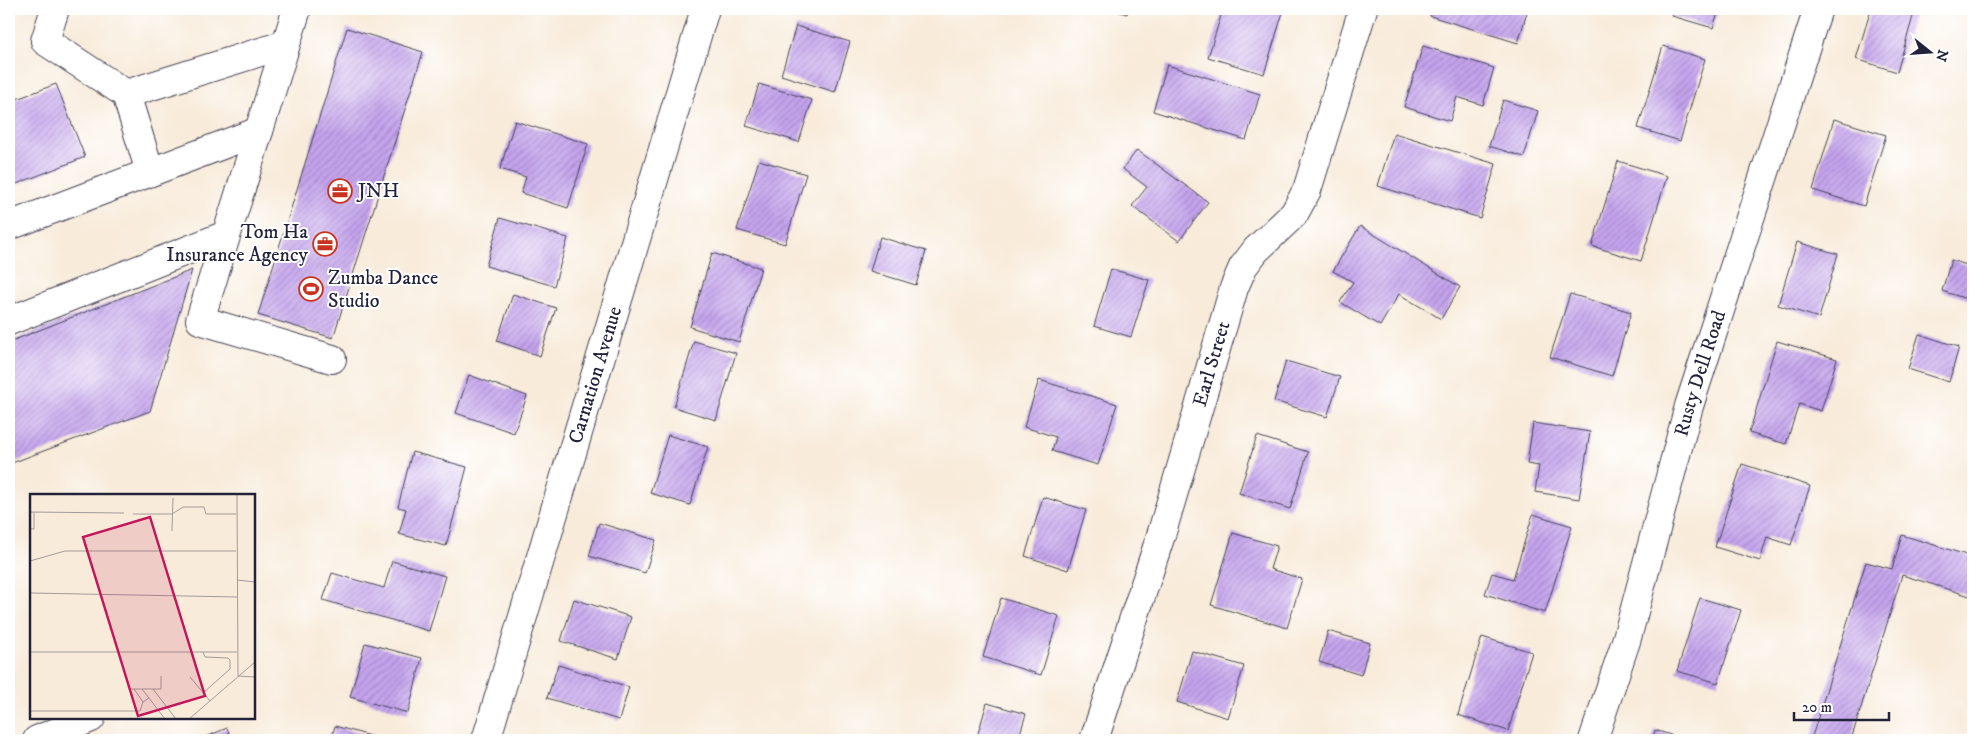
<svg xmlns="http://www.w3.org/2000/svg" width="1982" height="749" font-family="'IM FELL DW Pica',serif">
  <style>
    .building { fill: url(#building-hatch) }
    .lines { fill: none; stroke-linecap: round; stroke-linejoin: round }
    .minor-casing { stroke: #424053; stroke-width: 30 }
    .minor { stroke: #fff; stroke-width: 28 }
    .labels { text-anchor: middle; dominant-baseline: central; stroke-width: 4; stroke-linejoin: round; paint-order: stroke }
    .poi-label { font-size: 20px; fill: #22223b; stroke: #fff; text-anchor: start }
    .street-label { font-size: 20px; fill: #22223b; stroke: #fff }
    .inset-road { fill: none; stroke: #a29b9a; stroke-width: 1 }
    .view { fill: #c2185b; fill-opacity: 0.15; stroke: #c2185b; stroke-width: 2.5 }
    .inset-edge { fill: none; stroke: #22223b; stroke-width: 2.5 }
  </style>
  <defs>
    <pattern id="building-hatch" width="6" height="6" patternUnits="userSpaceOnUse" patternTransform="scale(1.25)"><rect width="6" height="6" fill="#c5a4ee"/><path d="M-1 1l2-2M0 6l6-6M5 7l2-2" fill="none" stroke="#a085c2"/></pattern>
  </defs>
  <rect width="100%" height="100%" fill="#fff"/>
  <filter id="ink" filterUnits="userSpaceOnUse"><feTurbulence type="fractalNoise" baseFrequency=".02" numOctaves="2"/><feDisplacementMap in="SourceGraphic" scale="10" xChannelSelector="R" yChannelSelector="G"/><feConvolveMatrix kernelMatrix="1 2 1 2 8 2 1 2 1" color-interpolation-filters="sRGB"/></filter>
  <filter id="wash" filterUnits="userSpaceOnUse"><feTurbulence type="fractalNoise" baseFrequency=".0096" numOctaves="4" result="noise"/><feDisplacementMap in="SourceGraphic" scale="20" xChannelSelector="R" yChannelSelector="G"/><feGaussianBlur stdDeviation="1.12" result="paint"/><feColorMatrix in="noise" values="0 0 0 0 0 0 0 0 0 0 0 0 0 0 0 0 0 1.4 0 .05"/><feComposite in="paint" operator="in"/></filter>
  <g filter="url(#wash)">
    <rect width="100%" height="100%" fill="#f8ebda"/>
    <g id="blocks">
      <g class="building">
        <polygon points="1110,9 1128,9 1127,14"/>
        <polygon points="1223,9 1284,9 1264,74 1208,57"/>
        <polygon points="1432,9 1528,9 1518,43 1430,16"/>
        <polygon points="1674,9 1719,9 1713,28 1672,16"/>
        <polygon points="1871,9 1899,9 1914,13 1897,72 1856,59"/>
        <polygon points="796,26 850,42 835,92 781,75"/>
        <polygon points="347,28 423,52 333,338 258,315"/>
        <polygon points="1423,46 1494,68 1483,105 1457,97 1450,121 1404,107"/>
        <polygon points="1663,46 1705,59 1680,141 1638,128"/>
        <polygon points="1167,65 1260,94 1246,140 1153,111"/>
        <polygon points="56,84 85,157 9,187 9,102"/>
        <polygon points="759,84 812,100 799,142 746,126"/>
        <polygon points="1503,100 1538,111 1524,157 1489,146"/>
        <polygon points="1834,119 1886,135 1864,206 1813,190"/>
        <polygon points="515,121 588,144 568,208 521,193 526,177 500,169"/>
        <polygon points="1394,133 1496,164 1480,218 1378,186"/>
        <polygon points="1137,150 1208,202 1179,241 1132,206 1147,187 1123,169"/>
        <polygon points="759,160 806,174 785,244 737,230"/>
        <polygon points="1618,161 1667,176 1641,261 1592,246"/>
        <polygon points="500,218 568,238 554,286 486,266"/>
        <polygon points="1360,226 1460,287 1441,319 1399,294 1380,326 1340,302 1353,282 1333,271"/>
        <polygon points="880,237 926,251 916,285 870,271"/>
        <polygon points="1797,242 1838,254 1819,318 1778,305"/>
        <polygon points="712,253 761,268 739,342 690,327"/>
        <polygon points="1951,260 1973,267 1973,301 1942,291"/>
        <polygon points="1111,269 1149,280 1131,337 1094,326"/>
        <polygon points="192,270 150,411 9,464 9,342"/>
        <polygon points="513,294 556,308 540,356 497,341"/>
        <polygon points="1570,294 1631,312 1612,376 1550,357"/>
        <polygon points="1919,334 1959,347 1949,382 1908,369"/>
        <polygon points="694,341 736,353 716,420 674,407"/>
        <polygon points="1777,341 1837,359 1821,411 1799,404 1786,444 1749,433"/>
        <polygon points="1286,361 1340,377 1327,417 1274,401"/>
        <polygon points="469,375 527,396 514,433 456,413"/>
        <polygon points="1039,380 1117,404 1098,465 1052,451 1056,437 1024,427"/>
        <polygon points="1533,423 1590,432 1579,499 1535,492 1539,466 1527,464"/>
        <polygon points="668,435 708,447 690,505 650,493"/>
        <polygon points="1257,436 1308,452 1290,509 1239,493"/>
        <polygon points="412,452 467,467 446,546 399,534 406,509 398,507"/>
        <polygon points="1742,464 1810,486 1791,545 1767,537 1760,561 1715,547"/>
        <polygon points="1043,497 1086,510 1068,570 1025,556"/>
        <polygon points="1533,514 1572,526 1545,613 1485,594 1492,573 1513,579"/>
        <polygon points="599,523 656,540 645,573 589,556"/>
        <polygon points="1233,533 1277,546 1270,569 1302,579 1287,628 1211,605"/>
        <polygon points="1902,535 1973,557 1973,597 1902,575 1851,740 1811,740 1866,562 1892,569"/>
        <polygon points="392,561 445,576 429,631 323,600 332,573 384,588"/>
        <polygon points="1001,598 1059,616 1041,675 983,657"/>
        <polygon points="1700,598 1741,610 1718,683 1677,671"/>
        <polygon points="574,599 631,617 618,659 561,641"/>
        <polygon points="1328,631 1370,643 1361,675 1319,662"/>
        <polygon points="1482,637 1532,652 1508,731 1458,715"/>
        <polygon points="365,643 422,658 408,713 350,697"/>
        <polygon points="1192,651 1244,666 1228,718 1177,702"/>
        <polygon points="558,665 629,687 619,720 547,698"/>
        <polygon points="987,703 1026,714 1018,740 976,740"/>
        <polygon points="335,726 384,740 331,740"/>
        <polygon points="227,728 232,740 199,740"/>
        <polygon points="1655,730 1686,740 1652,740"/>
      </g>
    </g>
  </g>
  <g filter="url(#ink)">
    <use href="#blocks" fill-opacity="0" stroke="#424053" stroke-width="1"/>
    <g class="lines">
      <g class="minor-casing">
        <g id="minor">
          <polyline points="55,9 45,41 126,94 150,172"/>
          <polyline points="296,12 200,320 332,359"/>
          <polyline points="126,94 286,44"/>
          <polyline points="9,226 259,131"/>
          <polyline points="9,321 226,235"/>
          <polyline points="37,740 91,718"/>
          <path id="s1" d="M486,740L705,9"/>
          <path id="s2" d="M1094,740L1162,532L1234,288L1243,267L1256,250L1294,214L1307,190L1363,9"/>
          <path id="s3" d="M1593,740L1627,638L1689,406L1818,9"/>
        </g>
      </g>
      <use href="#minor" class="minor"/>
    </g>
  </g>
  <defs>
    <g id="office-ring" transform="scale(1.25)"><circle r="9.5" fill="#fff" stroke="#c8321e" stroke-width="1.5"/><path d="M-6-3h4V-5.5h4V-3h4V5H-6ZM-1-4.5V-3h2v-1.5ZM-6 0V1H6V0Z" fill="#c8321e"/></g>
    <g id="stadium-ring" transform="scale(1.25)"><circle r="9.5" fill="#fff" stroke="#c8321e" stroke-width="1.5"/><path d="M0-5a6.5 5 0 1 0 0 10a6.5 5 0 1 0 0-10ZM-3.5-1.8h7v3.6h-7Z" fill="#c8321e"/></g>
  </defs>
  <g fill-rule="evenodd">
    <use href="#office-ring" x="340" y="191"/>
    <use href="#office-ring" x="325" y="244"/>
    <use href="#stadium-ring" x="311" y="289"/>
  </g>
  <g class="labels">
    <g class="poi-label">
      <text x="358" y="191">JNH</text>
      <text x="308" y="232" text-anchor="end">Tom Ha<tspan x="308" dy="23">Insurance Agency</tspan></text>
      <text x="328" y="278">Zumba Dance<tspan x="328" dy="23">Studio</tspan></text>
    </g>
    <g class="street-label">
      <text stroke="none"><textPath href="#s2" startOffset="394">Earl Street</textPath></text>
      <text stroke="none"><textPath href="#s3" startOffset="382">Rusty Dell Road</textPath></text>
      <text stroke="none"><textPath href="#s1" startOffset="381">Carnation Avenue</textPath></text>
    </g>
  </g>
  <g transform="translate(30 494)">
    <rect width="225" height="225" fill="#f8ebda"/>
    <path class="inset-road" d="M207,0L208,182L225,183M0,18L94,19M103,20H142L153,13H174L176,20H206M0,35H4V18M142,37L143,4M0,67L35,57H206M207,86L225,88M0,99L207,103M0,158H207M173,158L175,163L198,164L200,166V175L173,199M160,183L180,207M100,195H131V182M104,195L113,208M112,195L135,225M123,195L146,225M0,217H110L113,208L119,204M159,225L225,168"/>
    <path class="view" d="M120,23L175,202L108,222L53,43Z"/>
    <rect width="225" height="225" class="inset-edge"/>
  </g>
  <rect width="1982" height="749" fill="none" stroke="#fff" stroke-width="30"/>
  <g transform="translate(1930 52) rotate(107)" stroke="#ffffff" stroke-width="4" paint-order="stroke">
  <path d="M0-4L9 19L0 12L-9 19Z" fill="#22223b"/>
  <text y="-8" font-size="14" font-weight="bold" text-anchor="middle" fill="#22223b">N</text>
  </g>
  <path d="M1794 712v8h95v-8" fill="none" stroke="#22223b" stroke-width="2.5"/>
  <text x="1802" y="712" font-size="15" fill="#22223b" stroke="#ffffff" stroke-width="4" paint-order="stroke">20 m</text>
</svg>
